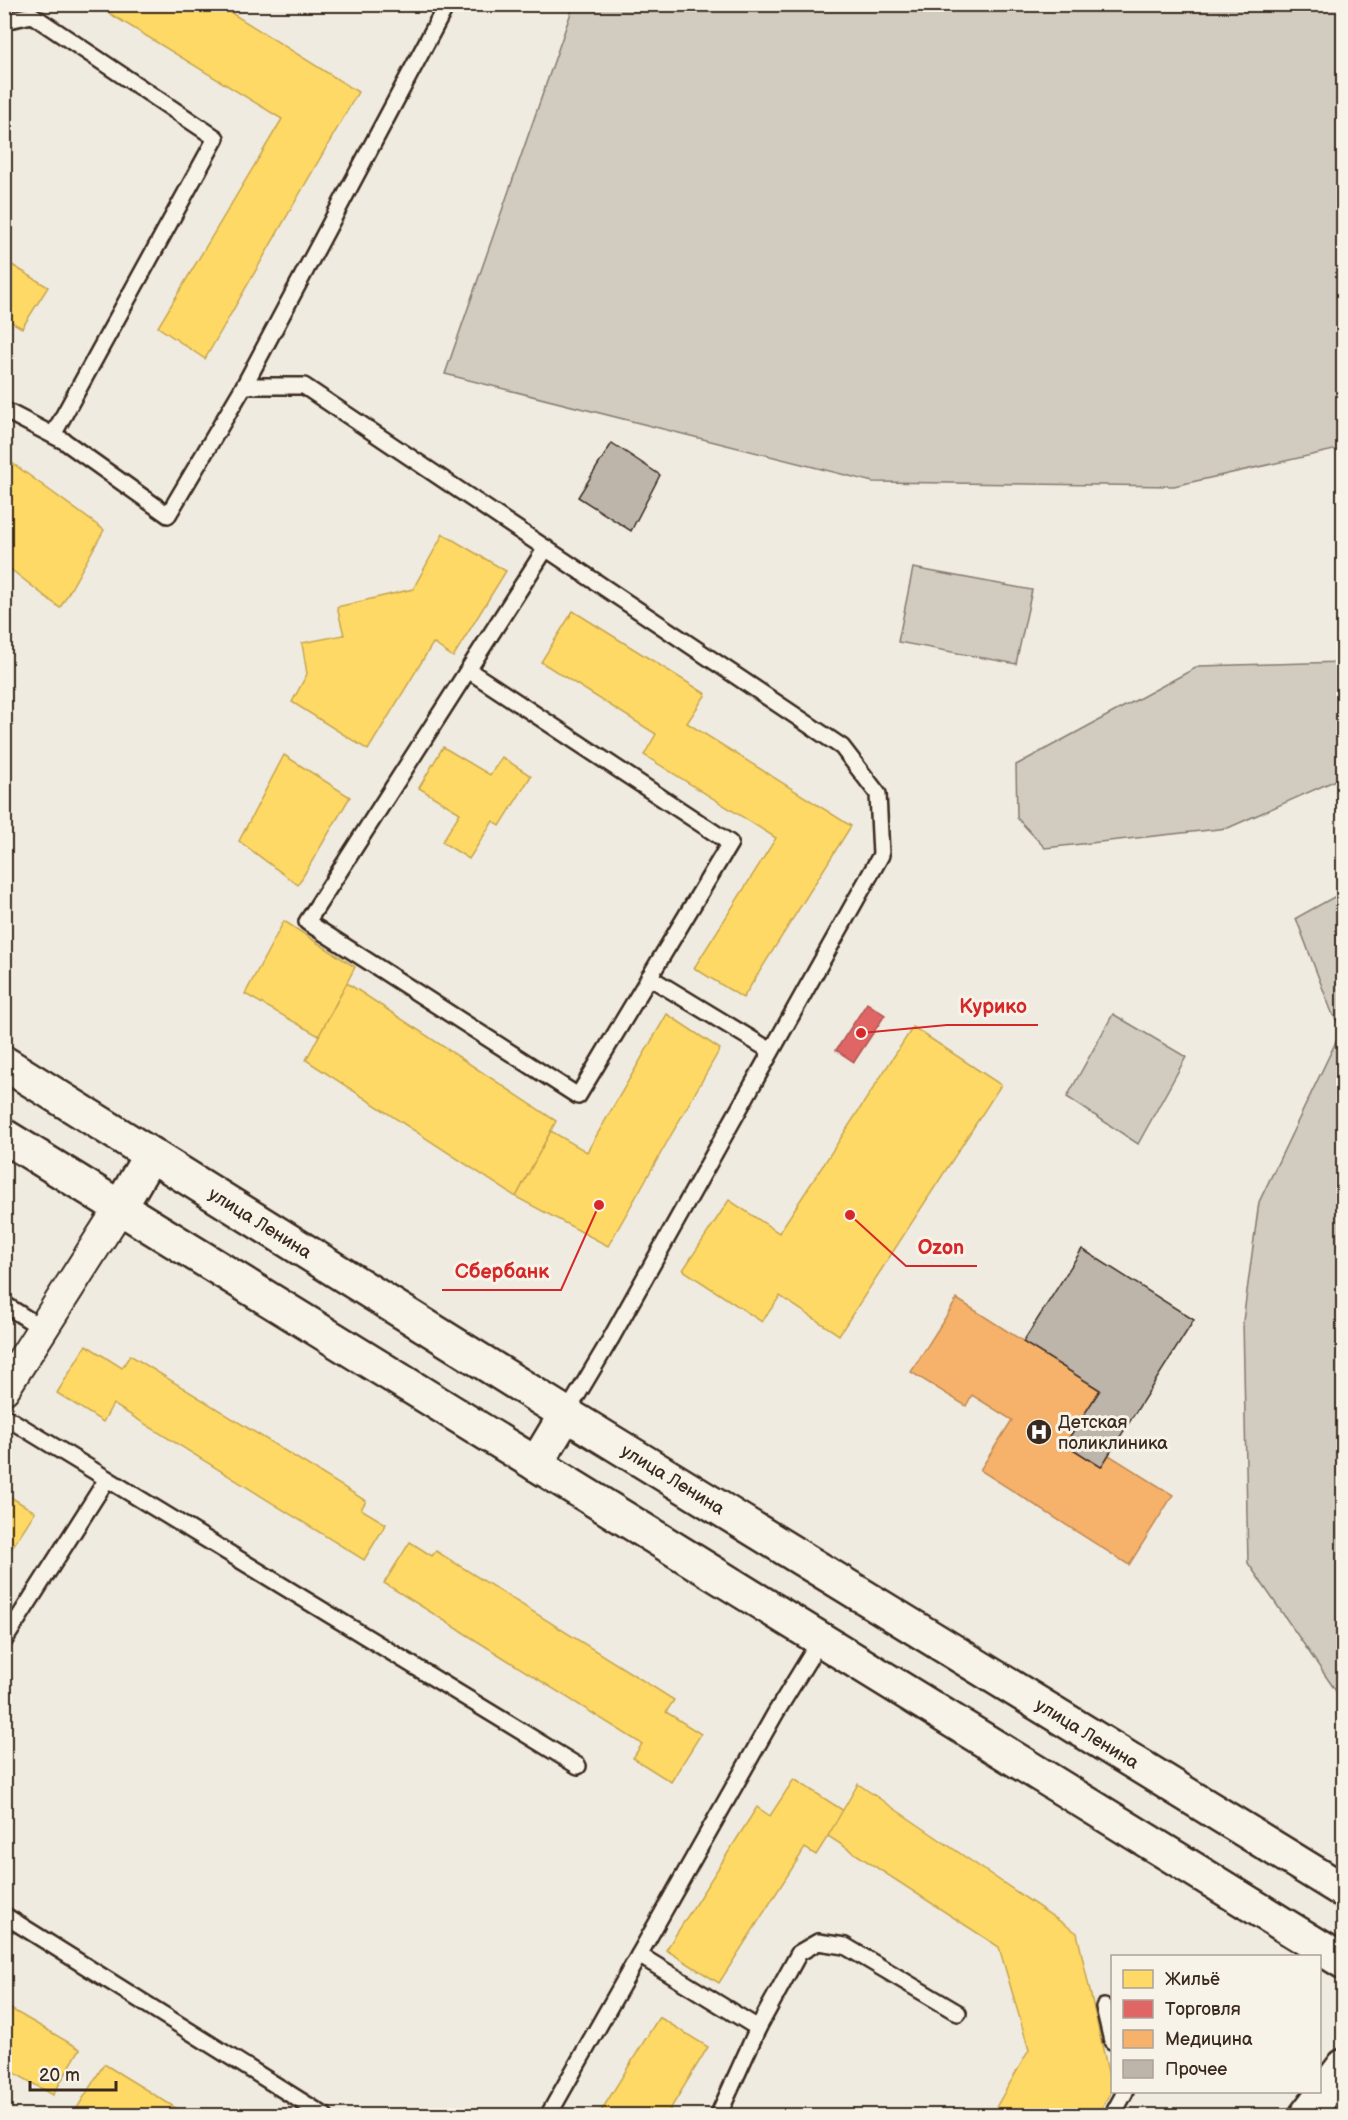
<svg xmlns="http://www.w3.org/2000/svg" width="1348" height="2120" font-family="'Balsamiq Sans',sans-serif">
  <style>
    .green { fill: #d1cbc0; stroke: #867a6f; stroke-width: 1.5 }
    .homes { fill: #ffd966; stroke: #c4a450; stroke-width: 1.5 }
    .shops { fill: #e06666; stroke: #ae5450; stroke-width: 1.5 }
    .health { fill: #f6b26b; stroke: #be8954; stroke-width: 1.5 }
    .building { fill: #bdb5aa; stroke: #3b2a1e; stroke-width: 1.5 }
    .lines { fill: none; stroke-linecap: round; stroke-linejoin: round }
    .lane-casing { stroke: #3b2a1e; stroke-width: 20 }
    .street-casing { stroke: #3b2a1e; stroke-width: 34 }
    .secondary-casing { stroke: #3b2a1e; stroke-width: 38 }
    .lane { stroke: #f7f3e8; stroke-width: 15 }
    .street { stroke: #f7f3e8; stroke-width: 30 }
    .secondary { stroke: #f7f3e8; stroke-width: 33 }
    .labels { text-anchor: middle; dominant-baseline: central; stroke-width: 6; stroke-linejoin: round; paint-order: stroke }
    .street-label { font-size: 18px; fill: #3b2a1e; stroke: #f7f3e8 }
    .poi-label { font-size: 18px; fill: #3b2a1e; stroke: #f7f3e8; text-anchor: start }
    .leader { fill: none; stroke: #d62828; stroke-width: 2 }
    .callout-dot { fill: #d62828; stroke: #f7f3e8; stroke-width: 2 }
    .callout-label { font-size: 20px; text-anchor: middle; font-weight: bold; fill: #d62828; stroke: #f7f3e8; stroke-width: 6; stroke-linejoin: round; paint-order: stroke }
  </style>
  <rect width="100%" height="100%" fill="#efebe0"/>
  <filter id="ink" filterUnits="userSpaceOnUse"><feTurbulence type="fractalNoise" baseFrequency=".0167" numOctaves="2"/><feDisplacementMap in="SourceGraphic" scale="12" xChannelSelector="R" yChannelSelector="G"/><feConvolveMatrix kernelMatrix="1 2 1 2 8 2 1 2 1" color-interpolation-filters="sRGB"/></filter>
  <g filter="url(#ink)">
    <g class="green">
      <polygon points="574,4 1343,5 1343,448 1174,486 873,482 445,374"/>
      <polygon points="913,568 1032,590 1016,664 898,642"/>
      <polygon points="1343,662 1343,777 1228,828 1045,848 1017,818 1016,765 1199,666"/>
      <polygon points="1343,892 1344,1694 1338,1694 1248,1563 1243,1321 1259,1202 1342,1029 1332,1013 1296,918"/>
      <polygon points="1113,1014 1186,1057 1138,1144 1067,1097"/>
    </g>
    <g class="homes">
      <polygon points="94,4 217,4 358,92 205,359 158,327 282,119"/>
      <polygon points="4,260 48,287 22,328 4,318"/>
      <polygon points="4,457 104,530 60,608 4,564"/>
      <polygon points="443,534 506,571 453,657 433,643 368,750 292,702 307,674 302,643 344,635 337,607 413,589"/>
      <polygon points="573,611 706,694 687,723 851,826 743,998 694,968 776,838 644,755 656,734 541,662"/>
      <polygon points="443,747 490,775 502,757 531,776 500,826 493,821 469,859 442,842 460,813 419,788"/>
      <polygon points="284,755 350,797 298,885 239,841"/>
      <polygon points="284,921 355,967 319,1036 245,994"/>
      <polygon points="347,983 556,1121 516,1197 306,1060"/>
      <polygon points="667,1014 720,1049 608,1246 516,1197 551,1131 587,1152"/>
      <polygon points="913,1027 1001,1085 839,1335 780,1296 762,1322 683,1270 729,1200 779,1233"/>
      <polygon points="86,1345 122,1368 130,1355 366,1501 361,1509 386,1524 364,1560 113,1404 103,1422 57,1393"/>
      <polygon points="4,1493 35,1512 4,1560"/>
      <polygon points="410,1542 432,1556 436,1551 674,1700 666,1712 701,1734 671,1782 633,1758 642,1744 384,1583"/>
      <polygon points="794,1779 844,1811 816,1855 805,1848 719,1983 666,1950 757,1807 770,1816"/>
      <polygon points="858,1784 1077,1933 1112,2090 1097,2116 991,2116 1029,2050 999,1947 828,1836"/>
      <polygon points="4,2005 80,2049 53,2095 4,2067"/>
      <polygon points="659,2017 708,2047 666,2116 598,2116"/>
      <polygon points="104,2064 189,2116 78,2116 74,2113"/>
    </g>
    <polygon class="shops" points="867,1003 885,1015 854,1062 836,1050"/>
    <polygon class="health" points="957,1299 1100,1390 1065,1444 1101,1467 1109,1455 1173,1495 1129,1565 980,1470 1012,1420 972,1395 966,1406 911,1372"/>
    <g class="building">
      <polygon points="612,443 660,475 631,531 578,497"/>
      <polygon points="1082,1249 1194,1320 1101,1467 1065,1444 1100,1390 1023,1342"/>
    </g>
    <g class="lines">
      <g class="lane-casing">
        <g id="lane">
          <polyline points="4,21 32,15 216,138 53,435"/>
          <polyline points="244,386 447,4"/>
          <polyline points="4,410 64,441 168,515 244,386 304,386 842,747 878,794 881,855 610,1340 566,1414"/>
          <polyline points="468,670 730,843 578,1096 307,922 546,548"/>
          <polyline points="649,977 771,1051"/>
          <polyline points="4,1304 43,1329"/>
          <polyline points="4,1416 578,1766"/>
          <polyline points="4,1641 107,1479"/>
          <polyline points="4,1915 325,2116"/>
          <polyline points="639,1955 758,2028"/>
          <polyline points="1104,2007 1112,2041"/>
          <polyline points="548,2116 775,1714 821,1639"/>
          <polyline points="718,2116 758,2028 799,1953 818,1942 845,1946 958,2013"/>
          <polyline points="1112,2116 1125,2092"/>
        </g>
      </g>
      <g class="street-casing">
        <polyline id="street" points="4,1389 119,1209"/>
      </g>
      <g class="secondary-casing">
        <g id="secondary">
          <path id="s1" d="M4,1063L566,1414L1344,1891"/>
          <polyline points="4,1136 1344,1962"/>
          <polyline points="119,1209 151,1154"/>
          <polyline points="536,1464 566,1414"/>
          <polyline points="1306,2116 1344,2066"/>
        </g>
      </g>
      <use href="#lane" class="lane"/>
      <use href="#street" class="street"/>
      <use href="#secondary" class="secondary"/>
    </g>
  </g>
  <defs>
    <g id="hospital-disc" transform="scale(1.35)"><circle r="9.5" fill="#3b2a1e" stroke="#f7f3e8"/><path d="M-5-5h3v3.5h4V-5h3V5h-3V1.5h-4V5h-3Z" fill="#fff"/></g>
  </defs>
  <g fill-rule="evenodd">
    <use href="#hospital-disc" x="1039" y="1432"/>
  </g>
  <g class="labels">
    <g class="street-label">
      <text stroke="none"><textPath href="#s1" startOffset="302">улица Ленина</textPath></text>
      <text stroke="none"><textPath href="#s1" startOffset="788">улица Ленина</textPath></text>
      <text stroke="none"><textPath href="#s1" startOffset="1274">улица Ленина</textPath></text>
    </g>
    <g class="poi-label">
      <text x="1058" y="1422">Детская<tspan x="1058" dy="21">поликлиника</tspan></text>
    </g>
  </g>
  <path class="leader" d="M861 1033L947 1025H1038M850 1215L906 1266H977M599 1205L561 1290H442"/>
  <g class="callout-dot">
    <circle cx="861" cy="1033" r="6"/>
    <circle cx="850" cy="1215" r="6"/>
    <circle cx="599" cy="1205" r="6"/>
  </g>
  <g class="callout-label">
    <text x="993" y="1013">Курико</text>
    <text x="941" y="1254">Ozon</text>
    <text x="502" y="1278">Сбербанк</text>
  </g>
  <rect width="1348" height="2120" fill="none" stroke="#f7f3e8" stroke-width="24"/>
  <rect x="12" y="12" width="1324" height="2096" fill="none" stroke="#3b2a1e" stroke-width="2" filter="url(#ink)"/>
  <rect x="1111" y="1955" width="210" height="138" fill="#f7f3e8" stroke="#aca397" stroke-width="1.5"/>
  <rect x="1123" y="1970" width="30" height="18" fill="#ffd966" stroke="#aca397" stroke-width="1.5"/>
  <text x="1165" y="1985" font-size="18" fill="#3b2a1e">Жильё</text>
  <rect x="1123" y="2000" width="30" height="18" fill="#e06666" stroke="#aca397" stroke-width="1.5"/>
  <text x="1165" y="2015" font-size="18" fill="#3b2a1e">Торговля</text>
  <rect x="1123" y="2030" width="30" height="18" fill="#f6b26b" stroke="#aca397" stroke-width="1.5"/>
  <text x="1165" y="2045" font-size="18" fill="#3b2a1e">Медицина</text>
  <rect x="1123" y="2060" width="30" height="18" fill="#bdb5aa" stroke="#aca397" stroke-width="1.5"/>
  <text x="1165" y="2075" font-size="18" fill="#3b2a1e">Прочее</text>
  <path d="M30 2081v9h86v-9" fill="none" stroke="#3b2a1e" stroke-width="3"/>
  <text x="39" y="2081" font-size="18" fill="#3b2a1e" stroke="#f7f3e8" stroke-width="4.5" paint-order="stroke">20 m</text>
</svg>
